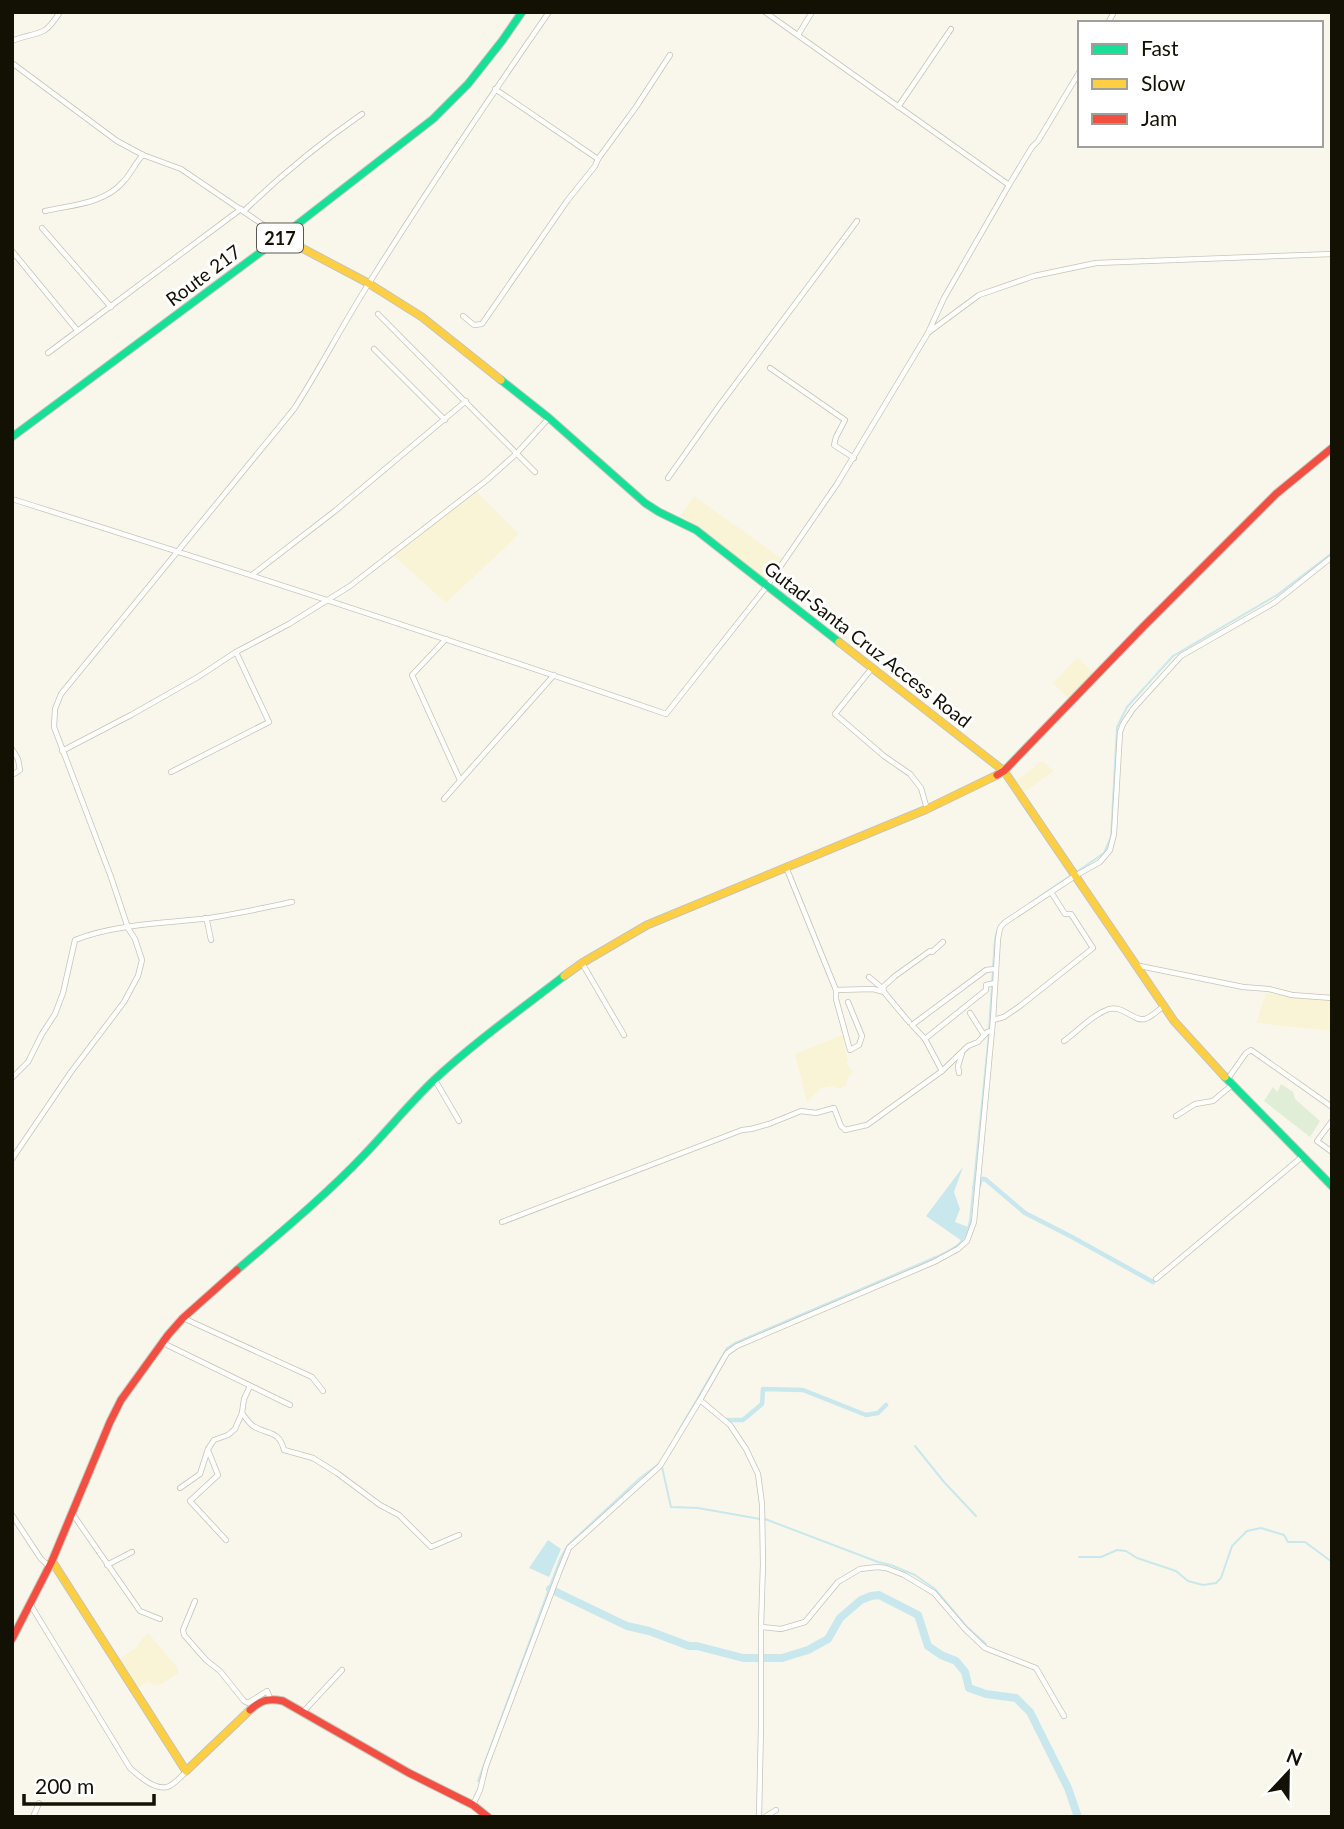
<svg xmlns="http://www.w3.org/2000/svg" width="1344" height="1829" font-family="Lato,sans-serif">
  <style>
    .built { fill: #f9f4d6 }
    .green { fill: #e0edd7 }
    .water { fill: #c9e8ed }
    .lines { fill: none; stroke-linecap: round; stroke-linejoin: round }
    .stream { stroke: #c9e8ed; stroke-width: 2 }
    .canal { stroke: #c9e8ed; stroke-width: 4.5 }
    .river { stroke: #c9e8ed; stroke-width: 8 }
    .street-casing { stroke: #c6c4b8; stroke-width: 6 }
    .fast-casing { stroke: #c6c4b8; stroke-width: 9 }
    .slow-casing { stroke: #c6c4b8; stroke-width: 9 }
    .jam-casing { stroke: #c6c4b8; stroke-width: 9 }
    .street { stroke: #fefefc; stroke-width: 4.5 }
    .fast { stroke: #16e098; stroke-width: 7 }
    .slow { stroke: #ffcf43; stroke-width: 7 }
    .jam { stroke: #f24e42; stroke-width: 7 }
    .labels { text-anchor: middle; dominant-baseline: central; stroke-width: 6; stroke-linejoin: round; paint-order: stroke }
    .shield { fill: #fff; stroke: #5a584f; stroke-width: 2 }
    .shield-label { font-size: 18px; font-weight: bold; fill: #131004 }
    .street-label { font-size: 19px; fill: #131004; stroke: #fff }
  </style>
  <rect width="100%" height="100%" fill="#f9f7eb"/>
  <g class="built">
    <polygon points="477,492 519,534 446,603 393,555"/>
    <polygon points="694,496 782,559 767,581 681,515"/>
    <polygon points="1078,657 1093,673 1068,698 1053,683"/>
    <polygon points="1042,761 1054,771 1024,792 1016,781"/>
    <polygon points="1266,993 1332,1001 1332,1031 1256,1023"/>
    <polygon points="847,1033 849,1040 843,1040 848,1061 846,1063 853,1072 848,1077 846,1086 838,1089 833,1086 821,1088 807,1102 795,1054"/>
    <polygon points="148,1633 178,1668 178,1673 162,1684 154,1686 149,1681 136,1689 117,1661 137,1647 141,1640"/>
  </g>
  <polygon class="green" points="1281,1084 1293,1092 1295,1099 1320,1121 1310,1137 1264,1101 1273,1087 1277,1092"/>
  <g class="water">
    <polygon points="963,1167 954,1192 960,1209 955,1222 968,1227 962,1241 926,1216"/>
    <polygon points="548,1540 561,1549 549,1577 529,1568"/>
  </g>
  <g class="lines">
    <g class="stream">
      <polyline points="1078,871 1104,853 1111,837 1117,727 1127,707 1173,656 1277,595 1332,553"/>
      <polyline points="1030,903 1070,876"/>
      <polyline points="993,967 995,939 997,931"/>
      <polyline points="992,982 993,972"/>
      <polyline points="989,1029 992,986"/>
      <path d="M675,1437L727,1348L735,1343L936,1257C957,1247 964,1245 970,1221L989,1034"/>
      <polyline points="915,1446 944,1482 976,1516"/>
      <polyline points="662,1467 671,1507 698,1508 760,1519"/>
      <polyline points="765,1519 878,1562 891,1565 915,1575 935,1589 966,1626 986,1644"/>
      <polyline points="1079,1557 1101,1557 1117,1550 1126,1551 1137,1558 1176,1571 1188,1581 1203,1585 1216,1583 1221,1578 1232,1546 1247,1531 1261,1528 1284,1535 1288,1542 1305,1542 1332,1562"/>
      <polyline points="478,1781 560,1559 568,1545 639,1479 660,1463"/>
    </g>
    <g class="canal">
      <polyline points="974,1188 978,1188 981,1179 985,1179 1025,1213 1072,1237 1153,1282"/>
      <polyline points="728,1420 743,1420 762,1404 763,1389 803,1390 866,1415 878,1413 886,1405"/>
    </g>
    <polyline class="river" points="550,1589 627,1626 649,1631 689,1646 697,1646 743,1658 782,1658 808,1650 828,1639 840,1618 861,1600 871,1596 879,1595 918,1615 928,1646 941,1655 956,1661 965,1672 969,1688 986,1694 1016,1698 1030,1712 1068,1788 1078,1817"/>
    <g class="street-casing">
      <g id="street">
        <polyline points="765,12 1009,185"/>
        <polyline points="1108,23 1114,12"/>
        <polyline points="798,35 812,12"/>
        <path d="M12,41C22,36 37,35 45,30C51,26 56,18 60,12"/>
        <polyline points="12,63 117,141 143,155 181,169 281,237"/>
        <polyline points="495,89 598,159"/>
        <polyline points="898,107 951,29"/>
        <path d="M45,211C71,205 104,204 123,182C131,174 135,163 143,155"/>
        <path d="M244,211C281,175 320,143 362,114"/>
        <polyline points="42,228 111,307"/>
        <polyline points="12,251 77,330"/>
        <polyline points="378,314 535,472"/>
        <polyline points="463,316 474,325 482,324 567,201 595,166 598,159 636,107 670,55"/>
        <polyline points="929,332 979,295 1034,276 1096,263 1332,254"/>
        <polyline points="374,349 445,420"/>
        <polyline points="48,353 241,209"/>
        <polyline points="770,368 845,420 836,437 834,445 854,458"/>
        <polyline points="668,478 719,406 857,221"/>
        <path d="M12,499C231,568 449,639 666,714L767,586L837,484L928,333L944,298L1009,185L1032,147L1038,141L1080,71"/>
        <polyline points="252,575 335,511 466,401"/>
        <polyline points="446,639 412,675 460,780"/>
        <polyline points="872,668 835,714 884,756 910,774 921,788 927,809"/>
        <polyline points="12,749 18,759 20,770 12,775"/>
        <polyline points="62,751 131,715 198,677 236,652 289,624 350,586 487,480 516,454 549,418"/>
        <polyline points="171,772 269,722 236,652"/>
        <polyline points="444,799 554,675"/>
        <polyline points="786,867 836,990 836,999 850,1050 859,1045 862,1036 848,1002"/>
        <polyline points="205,918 207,921 211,940"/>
        <polyline points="582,963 624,1035"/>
        <polyline points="1140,966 1243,987 1269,989 1292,995 1332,998"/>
        <polyline points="869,977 882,988"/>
        <polyline points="836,990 873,989 884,992 909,1022"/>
        <polyline points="884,992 883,987 895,976 930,951 932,952 943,942"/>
        <polyline points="970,1013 984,1035"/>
        <polyline points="993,1020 1004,1017 1020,1006 1093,948 1071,914 1065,914 1051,892"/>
        <polyline points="925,1039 986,990 986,985 995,983"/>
        <path d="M1064,1041C1078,1031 1092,1015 1109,1009C1123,1005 1134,1022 1145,1019C1152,1017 1158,1010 1164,1006"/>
        <polyline points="942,1071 925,1039 912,1025 986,970 995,969"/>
        <polyline points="959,1073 958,1066 962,1053"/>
        <path d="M12,1078L28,1062L42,1034L55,1014L63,993L75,940C112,925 162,923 202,919C232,915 263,908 292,902"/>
        <polyline points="435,1080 459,1121"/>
        <polyline points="1227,1080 1246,1053 1251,1050 1332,1107"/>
        <polyline points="1176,1116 1195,1104 1213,1101 1232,1085"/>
        <polyline points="1332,1121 1317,1141 1332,1152"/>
        <path d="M12,1159L71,1072L124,1002L138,976L142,960L135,939L128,928L111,877L54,727L55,709L61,694L294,409C321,367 344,322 371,280C428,189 488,100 549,12"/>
        <polyline points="502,1222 742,1130 751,1129 769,1124 801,1111 816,1113 834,1108 841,1126 845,1130 867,1125 942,1071 968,1046 978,1042 987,1032 992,1031"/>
        <polyline points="1156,1279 1303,1156"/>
        <polyline points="183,1318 312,1377 323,1391"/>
        <polyline points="163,1343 290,1405"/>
        <path d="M242,1413C245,1417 249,1423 253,1426C268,1435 279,1430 284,1450L313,1458L337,1473L380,1505L399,1515L431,1547L459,1535"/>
        <polyline points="208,1450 218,1475 190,1501 226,1540"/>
        <polyline points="180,1488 200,1474 208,1449 214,1440 228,1435 235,1429 242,1413 244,1399 250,1386"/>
        <polyline points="72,1513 140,1611 160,1619"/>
        <polyline points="12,1515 41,1559 49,1566"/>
        <polyline points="107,1565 132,1552"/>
        <polyline points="195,1601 183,1630 184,1635 206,1660 220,1671 244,1701 248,1703 267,1691 270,1698"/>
        <path d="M30,1604L130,1768C139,1776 154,1790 167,1787C174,1785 180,1777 186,1772"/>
        <polyline points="761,1627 781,1629 805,1622 838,1582 860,1569 877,1567 886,1568 904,1575 934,1593 965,1629 985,1648 1036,1668 1064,1716"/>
        <polyline points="304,1711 342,1670"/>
        <polyline points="473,1805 480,1790 486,1766 560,1570 569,1548 660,1466 700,1400"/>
        <polyline points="33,1817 39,1803"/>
        <polyline points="759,1817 761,1726 761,1627 763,1564 762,1504 758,1474 746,1449 730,1425 700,1400 727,1353 737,1346 934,1262 958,1249 967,1241 974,1222 993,1020 998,939 1000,928 1004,923 1075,876 1100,862 1110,850 1114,834 1120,732 1123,724 1133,709 1181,656 1274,603 1332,557"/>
        <polyline points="765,1817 776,1810"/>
      </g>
    </g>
    <g class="fast-casing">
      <g id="fast">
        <polyline points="501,380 549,418 645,503 659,512 696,530 839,642"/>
        <polyline points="12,437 281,237 433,119 468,84 502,41 522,12"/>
        <polyline points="1225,1077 1332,1186"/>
        <path d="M237,1270C280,1233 325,1196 364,1155C388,1130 409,1104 434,1080C475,1042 520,1010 564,976"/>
      </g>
    </g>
    <g class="slow-casing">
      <g id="slow">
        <polyline points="281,237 368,283 422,317 501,380"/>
        <polyline points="839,642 1004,771 1174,1021 1225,1077"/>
        <polyline points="564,976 582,963 647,925 927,809 997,775"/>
        <polyline points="52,1561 186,1771 250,1710"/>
      </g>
    </g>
    <g class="jam-casing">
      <g id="jam">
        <polyline points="997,775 1004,771 1143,627 1276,494 1332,448"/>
        <polyline points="12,1639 52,1561 110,1422 121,1400 168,1335 183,1318 237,1270"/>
        <path d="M250,1710C261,1700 268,1698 283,1701L409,1773L473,1805L488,1817"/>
      </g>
    </g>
    <use href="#street" class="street"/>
    <use href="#fast" class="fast"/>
    <use href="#slow" class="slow"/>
    <use href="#jam" class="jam"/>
  </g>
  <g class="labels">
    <rect class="shield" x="257" y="223.5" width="46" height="29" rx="5"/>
    <g class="shield-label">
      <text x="280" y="238">217</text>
    </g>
    <g class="street-label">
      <text transform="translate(203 275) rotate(-37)">Route 217</text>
      <text transform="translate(868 644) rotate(38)">Gutad-Santa Cruz Access Road</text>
    </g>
  </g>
  <rect width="1344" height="1829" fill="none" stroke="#131004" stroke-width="28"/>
  <rect x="1078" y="21" width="245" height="126" fill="#ffffff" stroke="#a19f9b" stroke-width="2"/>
  <rect x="1092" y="44" width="35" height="10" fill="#16e098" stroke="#a19f9b" stroke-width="2"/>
  <text x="1141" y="56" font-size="21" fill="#131004">Fast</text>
  <rect x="1092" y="79" width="35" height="10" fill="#ffcf43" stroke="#a19f9b" stroke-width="2"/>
  <text x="1141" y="91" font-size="21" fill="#131004">Slow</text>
  <rect x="1092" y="114" width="35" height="10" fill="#f24e42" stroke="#a19f9b" stroke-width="2"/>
  <text x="1141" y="126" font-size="21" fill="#131004">Jam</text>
  <g transform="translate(1288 1773) rotate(22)" stroke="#ffffff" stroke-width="5" paint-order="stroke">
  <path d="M0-5L12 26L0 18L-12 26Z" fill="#131004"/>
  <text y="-10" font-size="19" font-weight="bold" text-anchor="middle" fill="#131004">N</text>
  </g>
  <path d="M24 1794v10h130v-10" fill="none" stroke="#131004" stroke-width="3.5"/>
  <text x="35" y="1794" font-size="21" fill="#131004" stroke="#ffffff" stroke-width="5" paint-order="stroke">200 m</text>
</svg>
